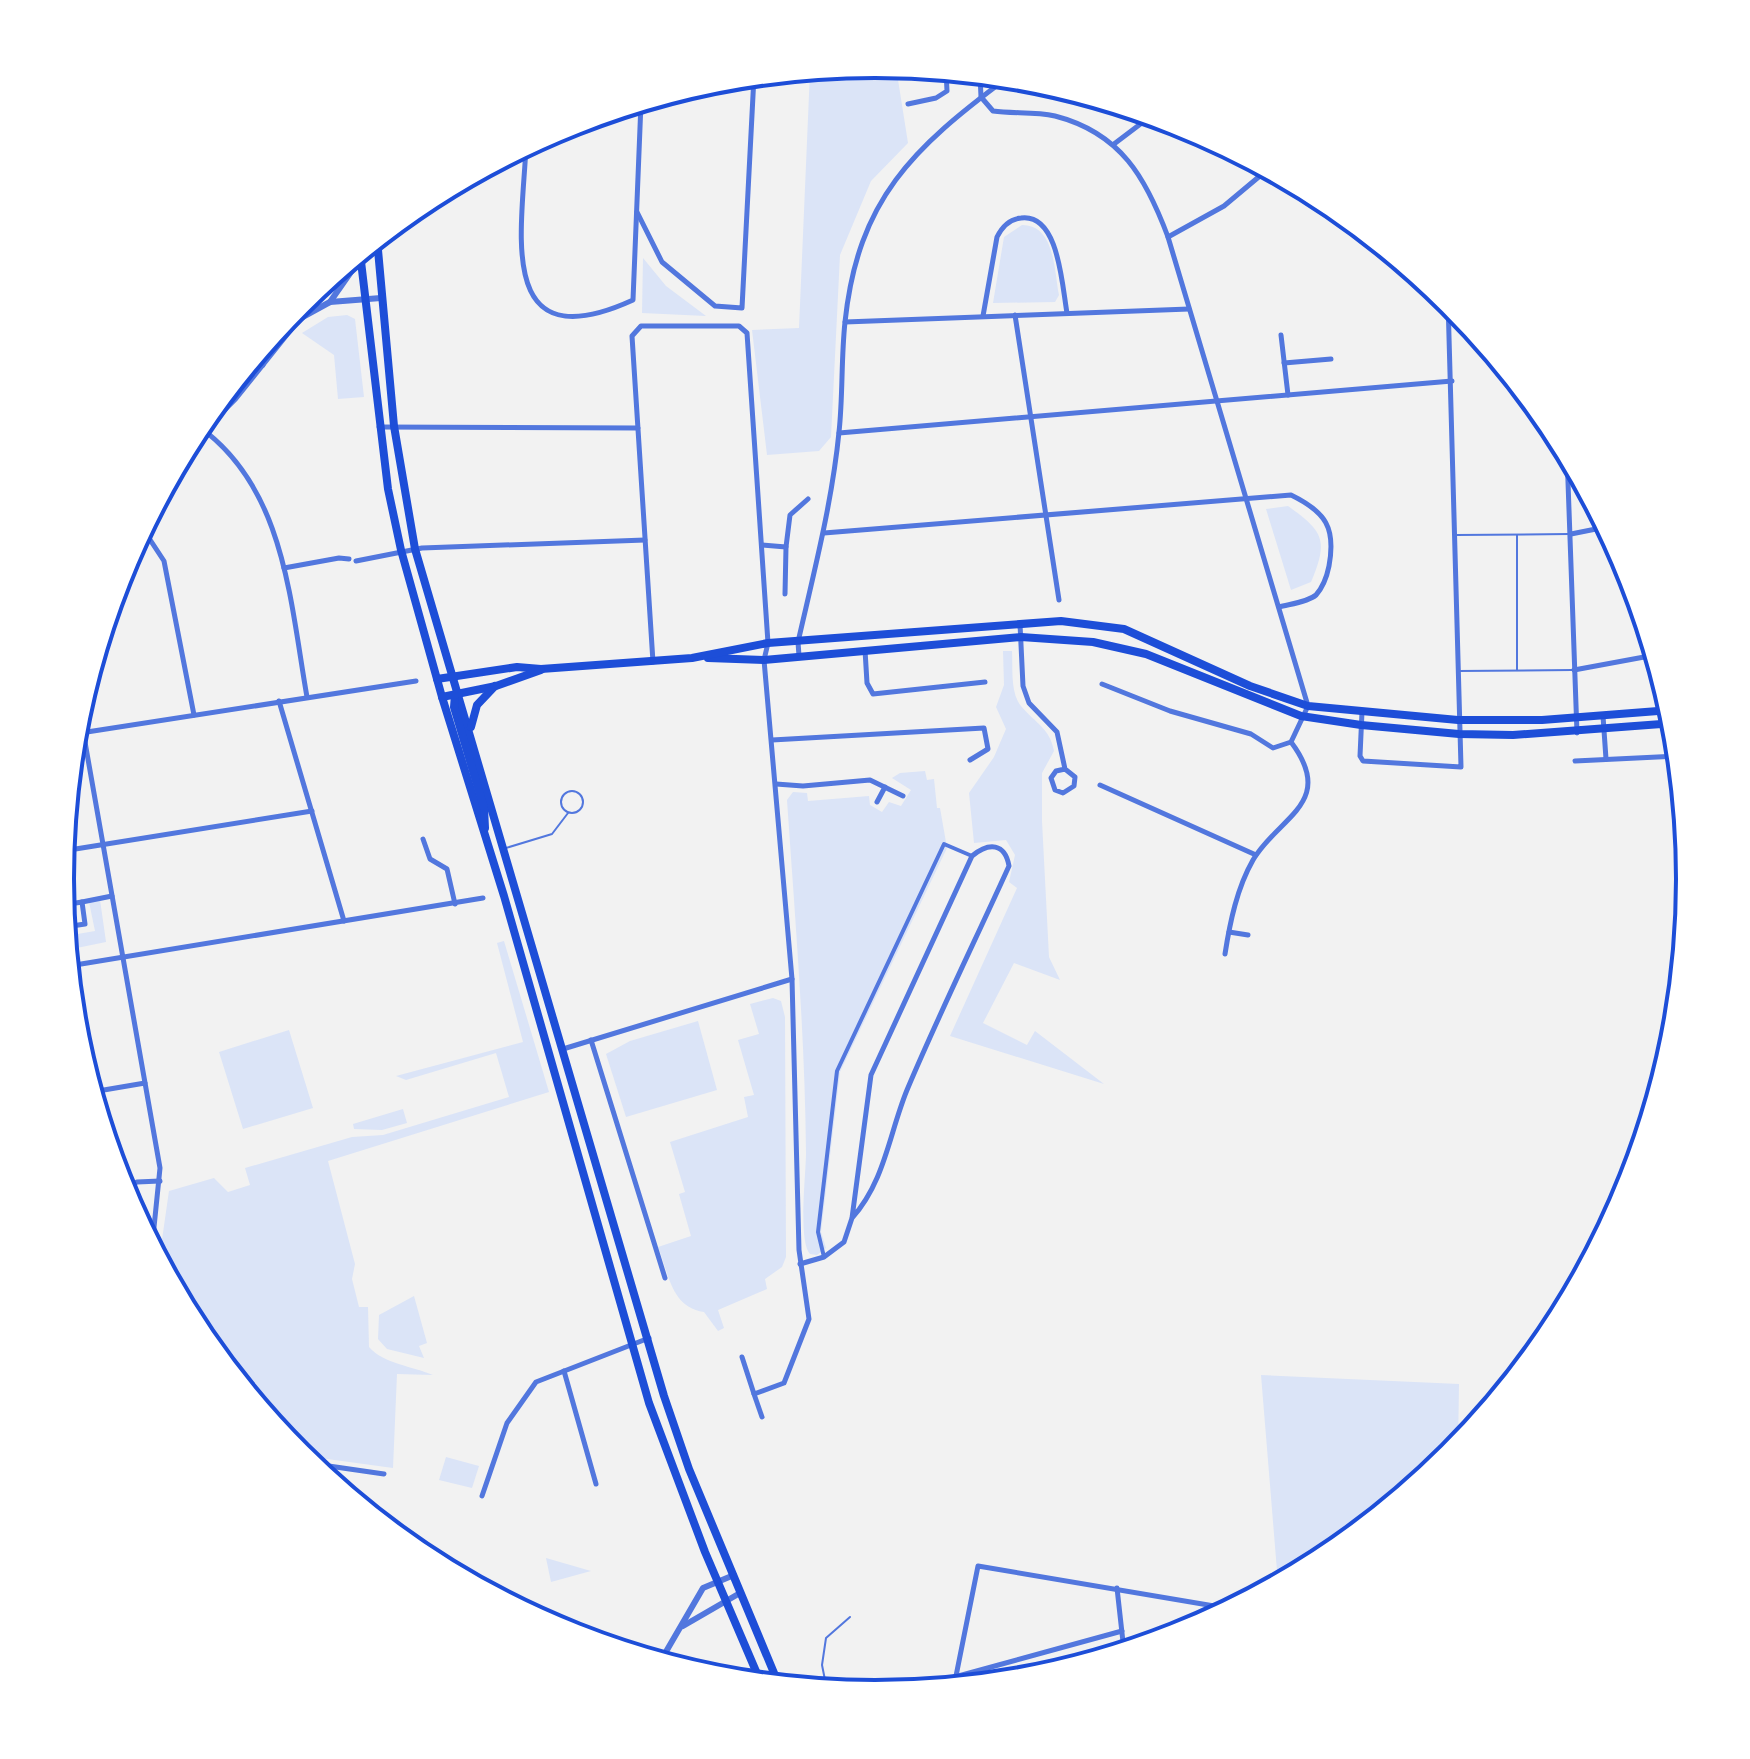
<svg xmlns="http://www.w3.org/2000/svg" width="1750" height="1759" font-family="Ubuntu,sans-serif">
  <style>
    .green { fill: #dbe4f7 }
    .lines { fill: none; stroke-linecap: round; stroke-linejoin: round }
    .service { stroke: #5277de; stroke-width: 2 }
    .pedestrian { stroke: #5277de; stroke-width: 4 }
    .minor { stroke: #5277de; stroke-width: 5 }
    .tertiary { stroke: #5277de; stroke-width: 6 }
    .primary { stroke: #1d4ed8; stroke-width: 8 }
    .rim { fill: none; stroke: #1d4ed8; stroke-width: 4 }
  </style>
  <rect width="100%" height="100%" fill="#f2f2f2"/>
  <g class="green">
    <polygon points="875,65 896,67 908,143 871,181 840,255 831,437 819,451 767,455 752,330 799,328 810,71"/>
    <path d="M1022,225C1055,225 1054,270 1059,295L1055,302L993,303L1004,237Z"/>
    <polygon points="643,258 666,286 706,316 642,313"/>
    <polygon points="347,315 355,319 364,397 338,399 334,355 302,333 328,317"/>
    <path d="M1288,506C1323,531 1329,540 1311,582L1291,590L1266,509Z"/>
    <path d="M1003,651H1012C1013,667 1010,693 1021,706C1035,723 1050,728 1054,751L1042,773V821L1049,957L1060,980L1014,963L983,1023L1027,1045L1035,1031L1104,1084L950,1036L1017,888L1009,882L1015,855L1006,840L974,843L969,793L994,757L1006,729L996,707L1004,685Z"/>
    <path d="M925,771L927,780L934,779L937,808H940L947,848L840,1072L821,1232L826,1248L817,1255L810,1254C798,1242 806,1174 806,1153C805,1035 795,918 787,800L793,792L807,793L808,801L869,796L870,805L882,812L889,802L901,806L911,790L892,778L900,773Z"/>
    <polygon points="100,900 106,942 67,950 66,936 95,931 89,902"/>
    <path d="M504,941L549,1092L328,1161L355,1264L352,1279L359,1307H368L369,1347C384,1364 412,1366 433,1375L397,1374L393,1468L298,1455L197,1332L159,1261L169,1191L214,1178L228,1192L250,1185L245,1168L352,1137L383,1135L509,1097L496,1053L406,1080L396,1076L523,1042L497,943Z"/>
    <path d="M773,998L781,1001L785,1017L786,1257L782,1267L765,1279L767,1289L718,1310L724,1328L718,1331L704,1312C671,1307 669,1274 658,1247L691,1236L679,1194L685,1192L670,1142L748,1117L744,1097L754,1095L738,1040L759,1034L750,1004Z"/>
    <polygon points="698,1021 717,1090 626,1117 606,1054 630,1041"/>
    <polygon points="289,1030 313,1108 243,1129 219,1052"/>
    <polygon points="403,1109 407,1123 382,1130 354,1129 353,1124"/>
    <polygon points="414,1296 427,1343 419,1346 424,1358 387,1349 378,1339 379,1315"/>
    <polygon points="1261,1375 1459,1384 1458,1448 1327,1557 1278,1583"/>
    <polygon points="446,1457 479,1466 472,1488 439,1480"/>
    <polygon points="546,1558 591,1571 551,1582"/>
  </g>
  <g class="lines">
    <g class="service">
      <polyline points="1456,535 1569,534"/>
      <polyline points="1517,535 1517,670"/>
      <polyline points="1458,671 1572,670"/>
      <circle cx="572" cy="802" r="11"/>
      <polyline points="506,848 552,834 568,813"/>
      <polyline points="827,1690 822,1665 826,1638 850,1617"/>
    </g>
    <polyline class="pedestrian" points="824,1257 818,1232 837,1071 944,844 972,856"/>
    <g class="minor">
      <path d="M980,75L981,97L993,111C1013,114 1034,111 1055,116C1121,133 1146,178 1168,237L1308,706L1291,742L1273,748L1251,734L1170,711L1102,684"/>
      <polyline points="908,104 936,98 947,91 946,71"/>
      <polyline points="1114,144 1151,116"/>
      <path d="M526,147C522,232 495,363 633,300L641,103"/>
      <polyline points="637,212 662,262 715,306 742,308 754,76"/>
      <polyline points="1168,237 1224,206 1267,170"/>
      <polyline points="1015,315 1059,600"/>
      <path d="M983,316L997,237C1002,227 1009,219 1021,218C1059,213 1062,286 1067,313"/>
      <polyline points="845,322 1189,309"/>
      <polyline points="1281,335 1288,395"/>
      <polyline points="253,358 263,365"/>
      <polyline points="1284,363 1331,359"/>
      <path d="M198,426C285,487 290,601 307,697"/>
      <polyline points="379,427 638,428"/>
      <polyline points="839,433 1452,381"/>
      <polyline points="1567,454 1577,733"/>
      <polyline points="143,529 164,561 194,715"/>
      <path d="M824,533L1291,495C1326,512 1336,528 1329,566C1327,576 1323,587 1316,595C1308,602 1290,604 1279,607"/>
      <polyline points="1571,534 1606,527"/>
      <polyline points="762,545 786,547 790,515 808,499"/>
      <polyline points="356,561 422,548 645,540"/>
      <polyline points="284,568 339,558 349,559"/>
      <polyline points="785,594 786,547"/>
      <polyline points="1020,624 1023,686 1029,703 1057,732 1065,769 1075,777 1074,786 1063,793 1055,790 1051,778 1056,771 1065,769"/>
      <polyline points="865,650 867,683 873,694 985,682"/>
      <path d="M799,656L798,642C814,572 832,503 839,432C843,396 841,359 845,322C858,199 913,148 1007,78"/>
      <polyline points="653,662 632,336 641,326 739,326 747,333 768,643 764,660 792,979 799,1250 809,1319 784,1383 754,1394 742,1357"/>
      <polyline points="1574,670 1655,655"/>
      <polyline points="279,701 344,921"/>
      <polyline points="79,708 160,1168 152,1247"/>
      <polyline points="1362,712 1360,756 1363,761 1461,767 1448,301"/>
      <polyline points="1603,716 1606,759"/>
      <polyline points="74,734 416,681"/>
      <polyline points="772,740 984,728 988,749 970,760"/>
      <polyline points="1575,761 1678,756"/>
      <polyline points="776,784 803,786 870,780 903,796"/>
      <polyline points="1100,785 1256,855"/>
      <polyline points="877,802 885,787"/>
      <polyline points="423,839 430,859 447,869 455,904"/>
      <polyline points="63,851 312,811"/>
      <polyline points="82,902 112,896"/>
      <polyline points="63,905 82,902 85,924 65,927"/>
      <polyline points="1229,932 1248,935"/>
      <path d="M1225,954C1230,922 1237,888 1253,860C1278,817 1337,803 1291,742"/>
      <polyline points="69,966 483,898"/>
      <polyline points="591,1040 665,1278"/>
      <polyline points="563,1049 792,979"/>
      <polyline points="92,1092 145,1083"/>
      <polyline points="122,1190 137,1182 160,1181"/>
      <path d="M800,1264L824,1257L844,1242L852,1218L871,1075L972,856C989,842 1005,843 1009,866C975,941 939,1014 907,1090C889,1134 885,1181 852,1218"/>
      <polyline points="564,1371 596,1484"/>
      <polyline points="754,1394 762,1417"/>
      <polyline points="308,1463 384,1474"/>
      <polyline points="482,1496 507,1423 536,1382 649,1338"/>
      <polyline points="1117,1588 1124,1651"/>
      <polyline points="956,1676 978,1566 1232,1609"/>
      <polyline points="900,1692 1122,1631"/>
    </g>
    <g class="tertiary">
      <polyline points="330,302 360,259"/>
      <polyline points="186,448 235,399 299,319 330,302 381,298"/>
      <polyline points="683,1626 740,1593"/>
      <polyline points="660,1662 703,1588 734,1575"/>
    </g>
    <g class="primary">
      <polyline points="377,239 394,426 415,549 664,1396 689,1469 779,1685"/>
      <polyline points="360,253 388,489 401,550 442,697 504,896 649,1403 705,1552 761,1683"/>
      <polyline points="708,658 764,660 1021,637 1093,642 1146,654 1301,716 1361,725 1459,734 1513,735 1675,723"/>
      <polyline points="437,679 517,667 541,669 692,658 768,643 1061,621 1124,629 1250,686 1308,706 1458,720 1542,720 1671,710"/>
      <polyline points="455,695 454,707 484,808 485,828"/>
      <polyline points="442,697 496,686 541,670"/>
      <polyline points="471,727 477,705 495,686"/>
    </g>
  </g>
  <path d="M0 0H1750V1759H0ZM74 879a801 801 0 1 1 1602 0a801 801 0 1 1-1602 0Z" fill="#fff" fill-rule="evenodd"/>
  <path class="rim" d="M74 879a801 801 0 1 1 1602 0a801 801 0 1 1-1602 0Z"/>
</svg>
